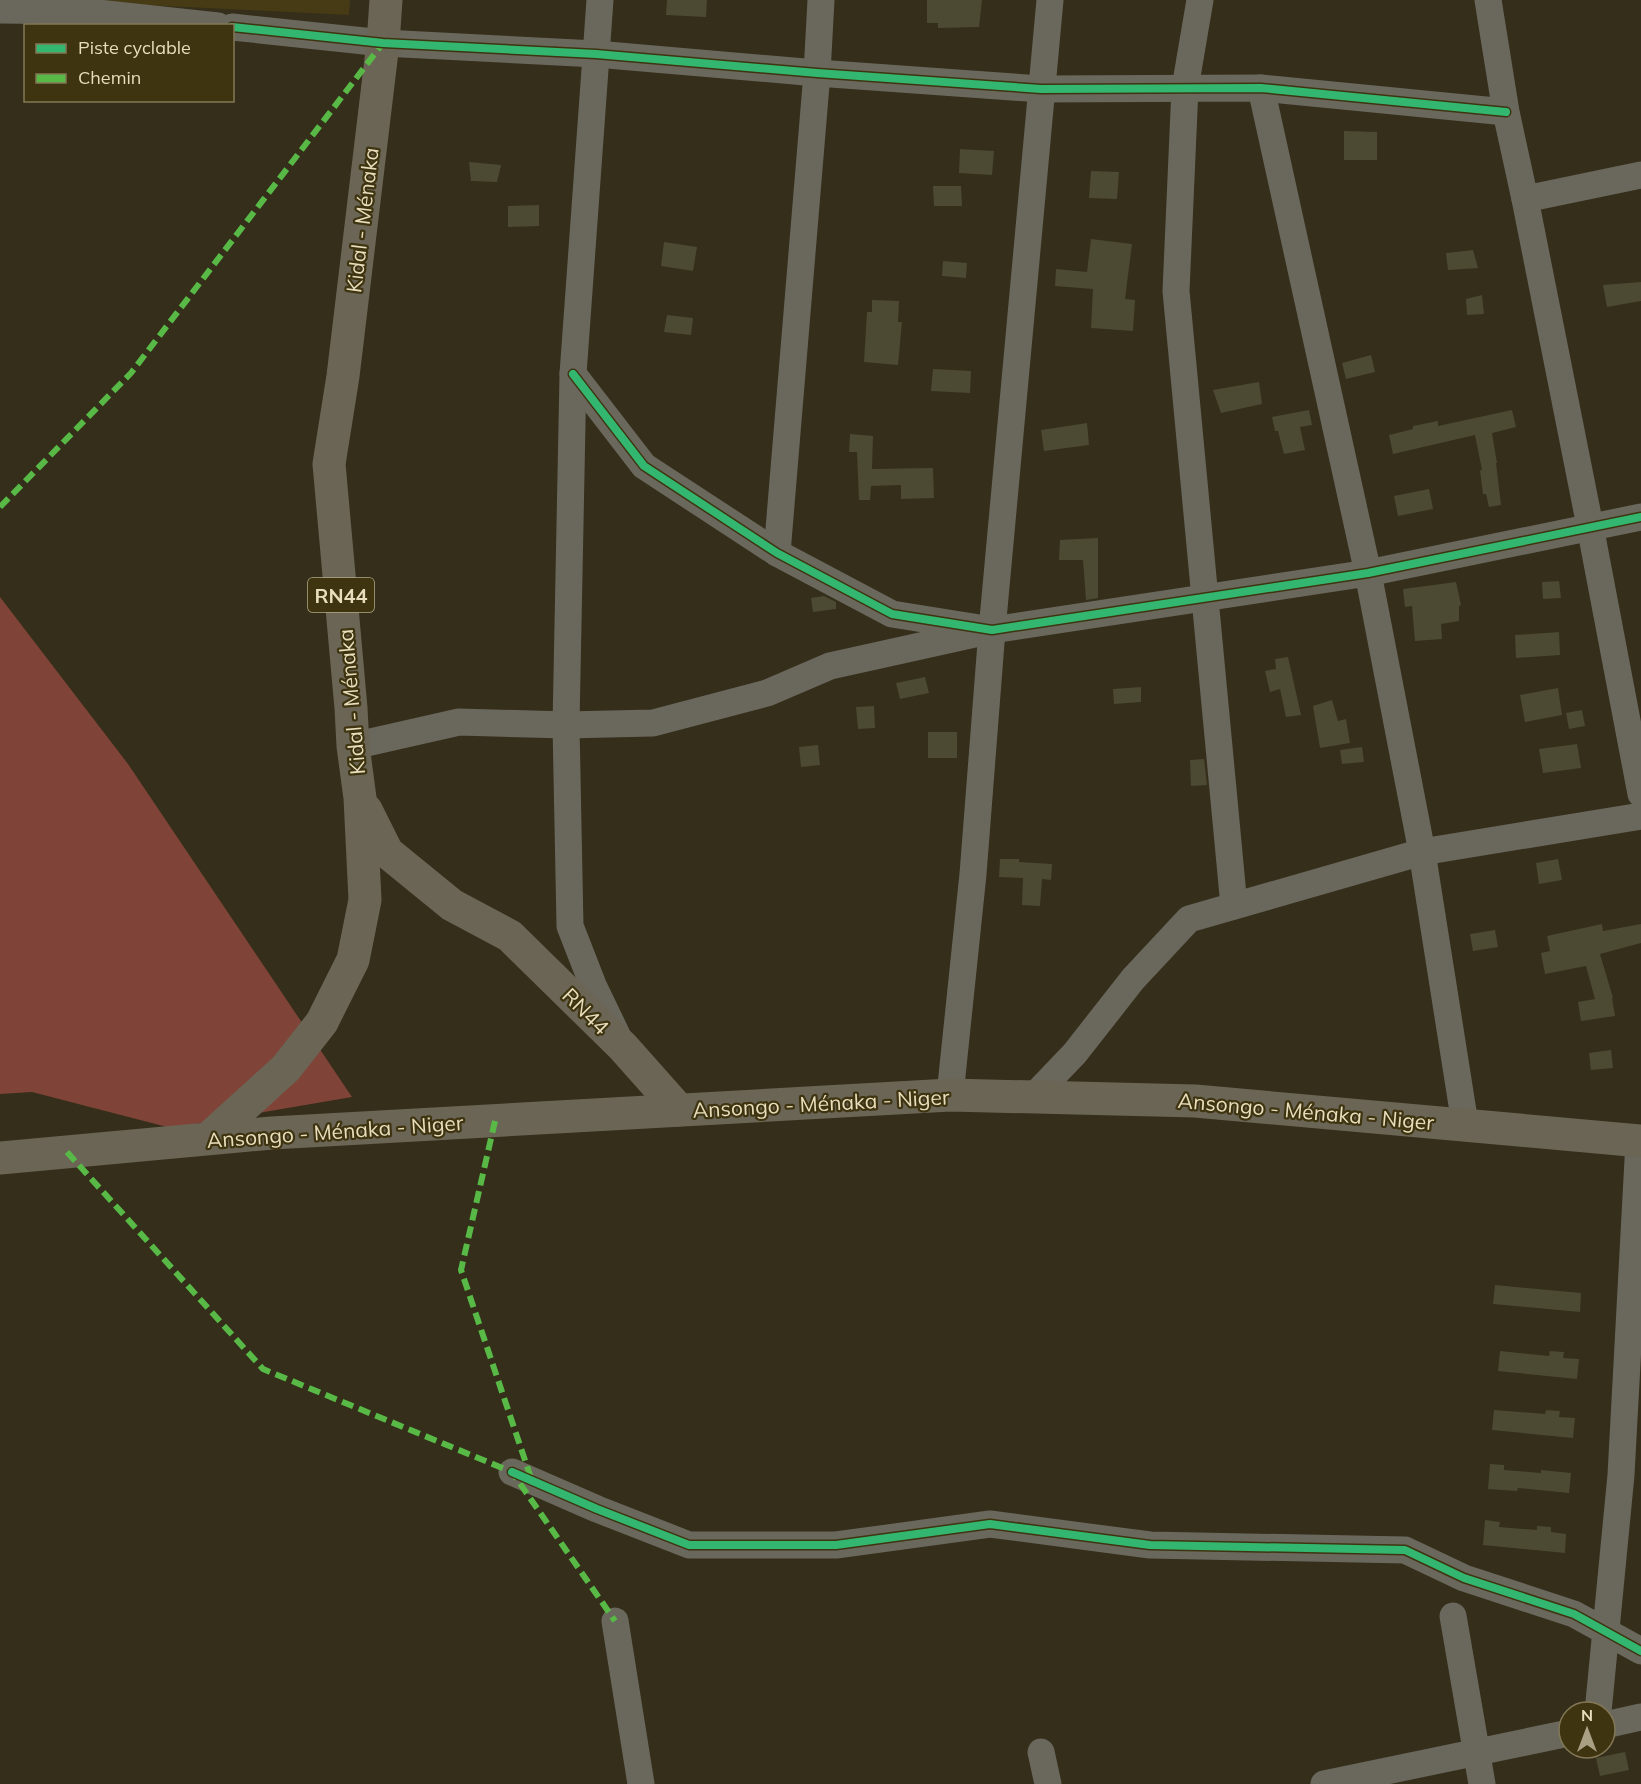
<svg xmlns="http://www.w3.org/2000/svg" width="1641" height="1784" font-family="Mulish,sans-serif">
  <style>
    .built { fill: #463b15 }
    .green { fill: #7f4437 }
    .building { fill: #4c4a32 }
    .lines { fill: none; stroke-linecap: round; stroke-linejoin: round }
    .minor { stroke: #6a675c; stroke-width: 27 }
    .major { stroke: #6b6556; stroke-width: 33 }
    .quiet { stroke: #58b947; stroke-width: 6; stroke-dasharray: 12 6; stroke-linecap: butt }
    .cycleway-casing { stroke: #3f3410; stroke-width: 11 }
    .cycleway { stroke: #33b770; stroke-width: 8 }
    .labels { text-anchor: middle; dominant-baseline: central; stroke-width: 4.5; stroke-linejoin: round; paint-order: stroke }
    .shield { fill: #3f3410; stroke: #b5ab89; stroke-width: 1.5 }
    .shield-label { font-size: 20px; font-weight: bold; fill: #e8debd }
    .street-label { font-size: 21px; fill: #e8debd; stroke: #3f3410 }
  </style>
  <rect width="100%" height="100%" fill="#342e1a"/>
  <polygon class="built" points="45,0 350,0 349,15"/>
  <polygon class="green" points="0,597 128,764 352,1097 171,1128 32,1092 0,1094"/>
  <g class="building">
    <polygon points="667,0 707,0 706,17 666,15"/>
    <polygon points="927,0 982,0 979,27 938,28 938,23 927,23"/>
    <polygon points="1344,131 1377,132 1377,160 1344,160"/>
    <polygon points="960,149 994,151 992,175 959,173"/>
    <polygon points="469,162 501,165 497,182 471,181"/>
    <polygon points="1091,171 1119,172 1117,199 1089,198"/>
    <polygon points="933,186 961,186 962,206 934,206"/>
    <polygon points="539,205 539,226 508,227 508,206"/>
    <polygon points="1091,239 1132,244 1125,299 1135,300 1133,331 1091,328 1093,289 1055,286 1056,269 1087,272"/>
    <polygon points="664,242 697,247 693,271 661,266"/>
    <polygon points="1473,250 1478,268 1448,270 1446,253"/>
    <polygon points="943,261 967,263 966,278 942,276"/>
    <polygon points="1641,282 1641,301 1607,307 1603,285"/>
    <polygon points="1482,295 1484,314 1467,315 1466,299"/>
    <polygon points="872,300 899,301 898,322 902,322 898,365 864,362 867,312 872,312"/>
    <polygon points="667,315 693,318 691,335 664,332"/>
    <polygon points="1371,355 1375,372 1346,379 1342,363"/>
    <polygon points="933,369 971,371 970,393 931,391"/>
    <polygon points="1259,382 1262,404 1221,413 1213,390"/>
    <polygon points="1309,410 1312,425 1300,427 1305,450 1284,454 1278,431 1275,431 1272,417"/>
    <polygon points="1512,410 1516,427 1492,433 1497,463 1496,463 1501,505 1489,507 1486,494 1483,494 1480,470 1482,470 1475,435 1393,454 1389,435 1413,429 1413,426 1438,421 1438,426"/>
    <polygon points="1087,423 1089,445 1044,451 1041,430"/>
    <polygon points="850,434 873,436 872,469 933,468 934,498 901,499 901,485 871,486 870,500 859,500 857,452 849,452"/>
    <polygon points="1429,489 1433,509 1398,516 1394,496"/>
    <polygon points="1098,538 1098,598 1086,600 1083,560 1059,560 1060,540"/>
    <polygon points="1559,581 1561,598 1543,599 1542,582"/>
    <polygon points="1456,582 1461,605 1459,606 1459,621 1441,624 1442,639 1415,641 1412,606 1405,607 1403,589"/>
    <polygon points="824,596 836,602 836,609 813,612 811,598"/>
    <polygon points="1559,632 1560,655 1516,658 1515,635"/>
    <polygon points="1288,657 1301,715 1286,717 1280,689 1270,692 1265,671 1276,669 1275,659"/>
    <polygon points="925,677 929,693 900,699 896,683"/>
    <polygon points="1141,687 1141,702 1114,704 1113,689"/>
    <polygon points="1558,688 1562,715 1525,722 1520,695"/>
    <polygon points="1332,700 1338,721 1346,719 1350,743 1320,748 1313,706"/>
    <polygon points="874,706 875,728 858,729 856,707"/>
    <polygon points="1582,710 1585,726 1569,729 1566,713"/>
    <rect x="928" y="732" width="29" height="26"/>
    <polygon points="1577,744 1581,768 1543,773 1539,749"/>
    <polygon points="818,745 820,765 801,767 799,747"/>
    <polygon points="1362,747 1364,762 1342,764 1340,750"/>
    <polygon points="1204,759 1207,785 1191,786 1190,760"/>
    <polygon points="1000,859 1019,859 1019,862 1052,864 1051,880 1042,879 1040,906 1022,905 1023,878 999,877"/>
    <polygon points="1558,859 1562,880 1539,884 1536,863"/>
    <polygon points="1602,924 1603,931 1641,924 1641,943 1600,954 1613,998 1612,998 1615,1016 1581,1021 1578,1002 1595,999 1586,966 1545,974 1541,953 1550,951 1547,936"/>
    <polygon points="1495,930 1498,947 1473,951 1470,934"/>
    <polygon points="1611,1050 1613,1068 1591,1070 1589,1053"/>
    <polygon points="1495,1285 1581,1293 1580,1312 1493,1304"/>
    <polygon points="1500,1351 1549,1356 1550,1351 1564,1352 1563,1358 1579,1359 1577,1379 1498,1371"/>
    <polygon points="1494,1410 1545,1414 1546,1410 1560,1411 1559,1417 1575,1418 1573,1438 1492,1430"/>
    <polygon points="1490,1464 1504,1465 1504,1470 1541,1473 1541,1470 1571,1473 1569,1493 1518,1488 1517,1491 1488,1489"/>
    <polygon points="1485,1520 1500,1522 1499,1527 1537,1530 1537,1526 1551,1527 1551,1532 1566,1534 1565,1553 1483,1545"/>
    <polygon points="1625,1752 1629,1770 1600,1776 1596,1758"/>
  </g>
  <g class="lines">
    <g class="minor">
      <polyline points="600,0 573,374 566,725 570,926 593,985 617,1035"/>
      <polyline points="1200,0 1185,88 1176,291 1234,906"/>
      <polyline points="1488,0 1506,112 1525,199 1590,526 1641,794"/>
      <polyline points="0,10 80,11 218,26"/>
      <polyline points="232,27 383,43 596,54 817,73 1041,89 1261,88 1506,112"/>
      <polyline points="1261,88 1368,573 1422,852 1465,1124"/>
      <polyline points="1525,199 1641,175"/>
      <polyline points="573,374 644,466 777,553 892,614 992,630 1368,573 1641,517"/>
      <polyline points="777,553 817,73 821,0"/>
      <polyline points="353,746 459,722 566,725 653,723 767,693 830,666 979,633"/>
      <polyline points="950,1095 973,874 992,630 1050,0"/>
      <polyline points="1033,1097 1075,1053 1133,979 1189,919 1422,852 1641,816"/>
      <polyline points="512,1472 597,1509 689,1545 836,1545 990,1524 1150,1545 1405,1550 1464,1578 1574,1614 1641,1651"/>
      <polyline points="1453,1616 1482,1784"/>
      <polyline points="615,1621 641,1784"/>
      <polyline points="1598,1712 1621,1475 1639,1141"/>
      <polyline points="1605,1725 1641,1717"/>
      <polyline points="1041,1752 1048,1784"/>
      <polyline points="1324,1784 1569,1733"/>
    </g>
    <g class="major">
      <polyline points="366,810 387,852 452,905 510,936 623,1047 679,1110"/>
      <polyline points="209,1138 286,1068 322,1022 353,960 365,900 360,798 353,746 351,708 329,464 343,376 383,43 386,0"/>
      <polyline points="0,1158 272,1133 950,1095 1195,1101 1641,1141"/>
    </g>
    <g class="quiet">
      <polyline points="0,507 131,373 383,43"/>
      <polyline points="495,1121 461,1270 532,1481"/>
      <polyline points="67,1152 263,1369 512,1472 615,1621"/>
    </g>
    <g class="cycleway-casing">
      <g id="cycleway">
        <polyline points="232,27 383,43 596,54 817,73 1041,89 1261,88 1506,112"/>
        <polyline points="573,374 644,466 777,553 892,614 992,630 1368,573 1641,517"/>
        <polyline points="512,1472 597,1509 689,1545 836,1545 990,1524 1150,1545 1405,1550 1464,1578 1574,1614 1641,1651"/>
      </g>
    </g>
    <use href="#cycleway" class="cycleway"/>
  </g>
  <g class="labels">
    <rect class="shield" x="308" y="578" width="66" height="34" rx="4.5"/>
    <g class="shield-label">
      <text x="341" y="595">RN44</text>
    </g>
    <g class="street-label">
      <text transform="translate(362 220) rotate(-83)">Kidal - Ménaka</text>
      <text transform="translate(351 702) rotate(-95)">Kidal - Ménaka</text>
      <text transform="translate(586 1011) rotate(45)">RN44</text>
      <text transform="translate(821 1103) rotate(-3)">Ansongo - Ménaka - Niger</text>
      <text transform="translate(1306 1111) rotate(5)">Ansongo - Ménaka - Niger</text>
      <text transform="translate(335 1131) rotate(-4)">Ansongo - Ménaka - Niger</text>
    </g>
  </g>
  <rect x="24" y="24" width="210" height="78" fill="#3f3410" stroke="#837855" stroke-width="1.5"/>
  <rect x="36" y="44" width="30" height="9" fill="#33b770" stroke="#837855" stroke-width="1.5"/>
  <text x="78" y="54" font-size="18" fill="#e8debd">Piste cyclable</text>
  <rect x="36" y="74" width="30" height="9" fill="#58b947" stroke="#837855" stroke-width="1.5"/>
  <text x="78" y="84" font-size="18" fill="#e8debd">Chemin</text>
  <g transform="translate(1587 1730)"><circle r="28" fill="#3f3410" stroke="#837855" stroke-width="1.5"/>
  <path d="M0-4.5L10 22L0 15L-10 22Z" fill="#a9a084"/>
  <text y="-9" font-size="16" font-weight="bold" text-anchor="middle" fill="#e8debd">N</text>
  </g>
</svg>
